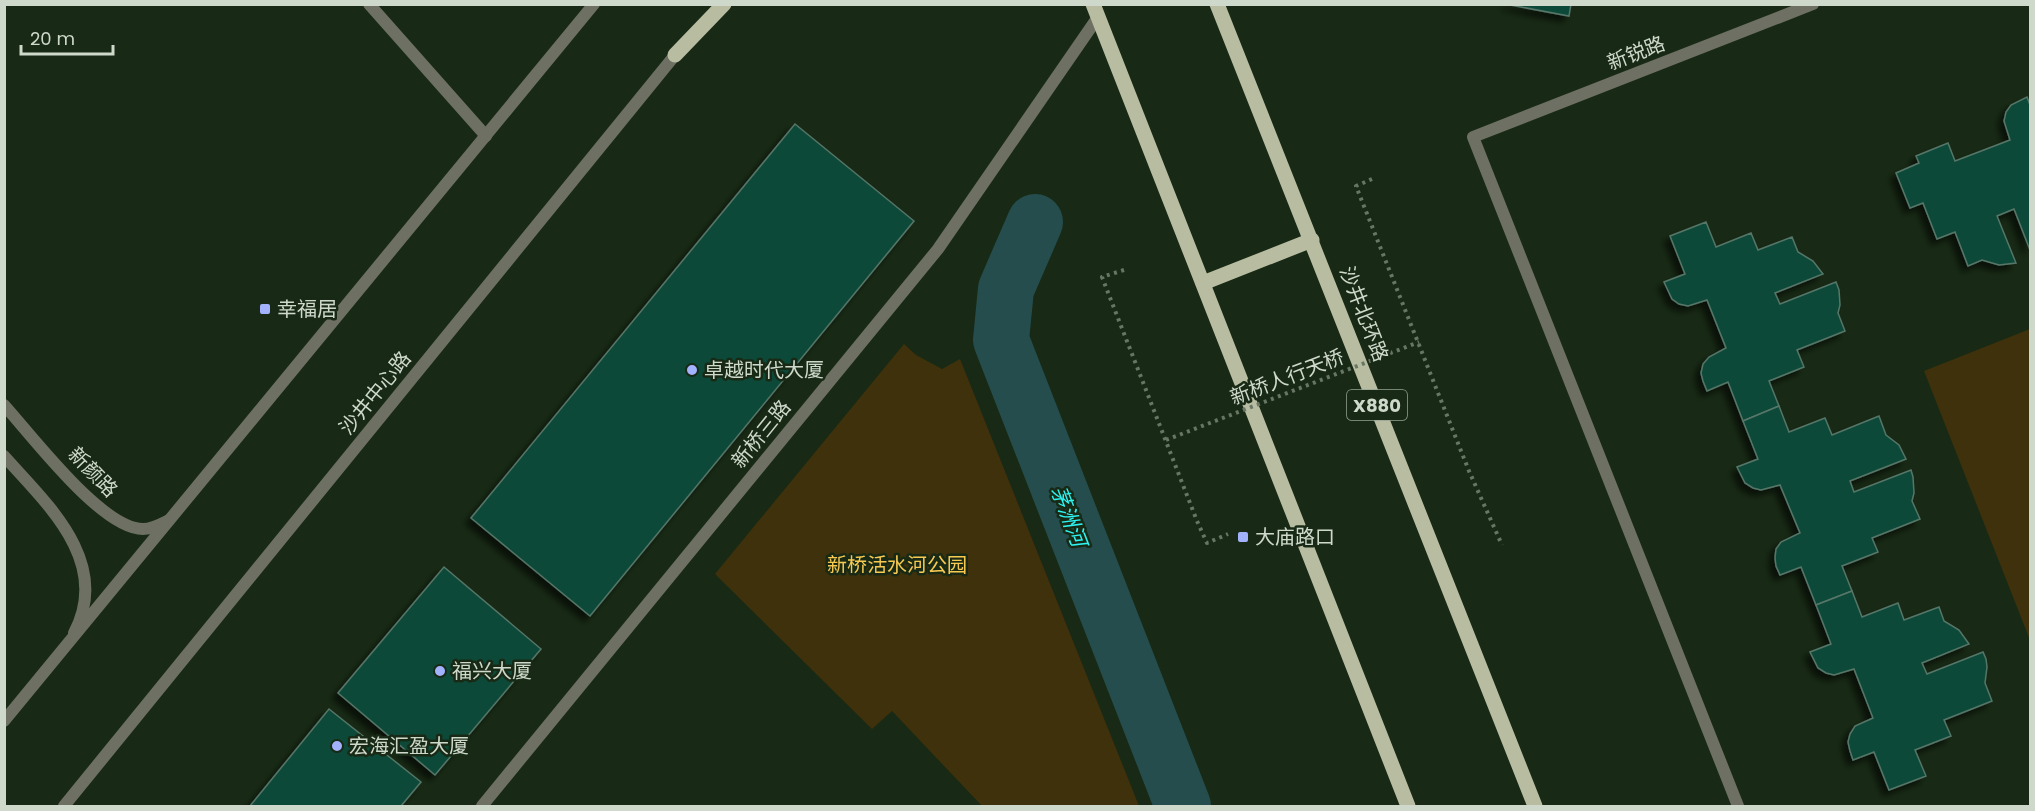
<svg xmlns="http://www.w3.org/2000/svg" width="2035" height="811" font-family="Poppins,'Noto Sans SC',sans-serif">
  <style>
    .green { fill: #3f310b }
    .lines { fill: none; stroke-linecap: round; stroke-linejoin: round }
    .river { stroke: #254d4d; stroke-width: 56 }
    .building { fill: #0d4a38; stroke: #567669; stroke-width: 1.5; filter: url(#shadow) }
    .path { stroke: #687665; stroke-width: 4; stroke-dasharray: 3 4.5; stroke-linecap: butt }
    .service { stroke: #6e7063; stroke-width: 12 }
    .minor { stroke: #6e7063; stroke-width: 12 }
    .tertiary { stroke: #6e7063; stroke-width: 12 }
    .primary { stroke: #b8bca1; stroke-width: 15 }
    .path-bridge { stroke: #687665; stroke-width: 4; stroke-dasharray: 3 4.5; stroke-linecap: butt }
    .poi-dot { fill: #a2b2fd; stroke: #182a15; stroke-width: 2 }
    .labels { text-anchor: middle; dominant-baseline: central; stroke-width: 5; stroke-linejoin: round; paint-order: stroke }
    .shield { fill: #182a15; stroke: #97a495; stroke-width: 1.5 }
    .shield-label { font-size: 18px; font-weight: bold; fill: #ced9cc }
    .street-label { font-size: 20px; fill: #ced9cc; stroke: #182a15 }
    .poi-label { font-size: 20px; fill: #ced9cc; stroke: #182a15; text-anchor: start }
    .park-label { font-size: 20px; fill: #f7c951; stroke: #182a15 }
    .water-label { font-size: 21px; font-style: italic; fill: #2df4f2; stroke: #182a15 }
  </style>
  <defs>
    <filter id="shadow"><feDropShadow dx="-5.5" dy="5.5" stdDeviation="3" flood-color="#0009"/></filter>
  </defs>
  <rect width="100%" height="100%" fill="#182a15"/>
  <g class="green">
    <polygon points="2030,329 2030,640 1924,371"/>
    <polygon points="904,344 916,355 942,369 960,359 1139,806 982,806 892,711 872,729 715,574"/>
  </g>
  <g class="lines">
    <polyline class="river" points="1035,222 1006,289 1001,340 1183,806"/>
  </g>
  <g class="building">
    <polygon points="1505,4 1571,4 1569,16"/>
    <polygon points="2027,97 2030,105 2030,250 2014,209 1997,216 2016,263 1999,265 1982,260 1968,266 1955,232 1937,239 1923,203 1910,208 1896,173 1919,163 1916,156 1948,143 1955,161 2010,140 2004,121 2006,112 2011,105"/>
    <polygon points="795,124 914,221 590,616 471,518"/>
    <polygon points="1706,222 1716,247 1751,233 1758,250 1792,237 1798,252 1813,261 1823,274 1775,293 1780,304 1836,282 1839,290 1840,305 1838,313 1845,331 1797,350 1804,367 1769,381 1779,406 1743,421 1728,382 1707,391 1703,381 1701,373 1703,364 1709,357 1726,348 1707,300 1688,306 1679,304 1672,299 1664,282 1685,274 1670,236"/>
    <polygon points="1779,406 1789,432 1825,418 1832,435 1879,416 1886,435 1899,445 1906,459 1850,481 1854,492 1911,470 1913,477 1914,493 1912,501 1920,519 1872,538 1878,552 1842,566 1852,591 1816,605 1801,567 1780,575 1776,566 1775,558 1776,549 1781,542 1800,533 1780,485 1761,490 1753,488 1745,483 1737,467 1758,459 1743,421"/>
    <polygon points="444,567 541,649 435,775 338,693"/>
    <polygon points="1852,591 1862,617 1898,603 1904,620 1939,607 1944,621 1959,630 1969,644 1922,663 1927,674 1983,652 1986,659 1987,667 1985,683 1992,701 1944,720 1951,736 1915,750 1926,776 1889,790 1874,752 1853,760 1850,751 1848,742 1850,734 1855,726 1873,718 1854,669 1834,675 1826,673 1818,668 1810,652 1831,644 1816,605"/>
    <polygon points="329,709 421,782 401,806 250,806"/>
  </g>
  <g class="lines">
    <g class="path">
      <polyline points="1372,179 1356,186 1469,471 1502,545"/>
      <polyline points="1124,270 1102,277 1197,521 1207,543 1228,534"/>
    </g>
    <polyline class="service" points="369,4 486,136"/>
    <g class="minor">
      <path d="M4,405C33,437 102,529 143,529C153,529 161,524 169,520"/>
      <path d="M4,456C47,504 112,562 74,633"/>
      <polyline points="482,806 938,249 1098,17"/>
      <polyline points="1738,806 1473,137 1813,4"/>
    </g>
    <g class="tertiary">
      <polyline points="4,721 594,4"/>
      <polyline points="64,806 680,49"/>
    </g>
    <g class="primary">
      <polyline points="1093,4 1408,806"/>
      <polyline points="1217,4 1535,806"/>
      <polyline points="675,55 724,4"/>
      <polyline points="1203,283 1312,240"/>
    </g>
    <polyline class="path-bridge" points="1166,440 1419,342"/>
  </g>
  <g class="poi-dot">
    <rect x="259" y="303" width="12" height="12" rx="3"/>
    <circle cx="692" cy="370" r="6"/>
    <rect x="1237" y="531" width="12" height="12" rx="3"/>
    <circle cx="440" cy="671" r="6"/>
    <circle cx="337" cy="746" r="6"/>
  </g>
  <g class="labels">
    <rect class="shield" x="1347" y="390" width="60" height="30" rx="4.5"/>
    <g class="shield-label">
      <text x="1377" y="405">X880</text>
    </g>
    <g class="street-label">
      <text transform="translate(1636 53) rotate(-21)">新锐路</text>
      <text transform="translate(1364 314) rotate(69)">沙井北环路</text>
      <text transform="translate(1287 377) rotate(-21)">新桥人行天桥</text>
      <text transform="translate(375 393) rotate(-51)">沙井中心路</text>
      <text transform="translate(761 434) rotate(-51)">新桥三路</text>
      <text transform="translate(93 472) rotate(46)">新颜路</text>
    </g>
    <g class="poi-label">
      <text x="277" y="309">幸福居</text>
      <text x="704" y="370">卓越时代大厦</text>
      <text x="1255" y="537">大庙路口</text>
      <text x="452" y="671">福兴大厦</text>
      <text x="349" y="746">宏海汇盈大厦</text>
    </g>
    <g class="park-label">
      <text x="897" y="565">新桥活水河公园</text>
    </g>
    <g class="water-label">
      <text transform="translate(1069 516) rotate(69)">茅洲河</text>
    </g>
  </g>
  <rect width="2035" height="811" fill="none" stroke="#ced9cc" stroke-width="12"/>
  <path d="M21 45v9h92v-9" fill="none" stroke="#ced9cc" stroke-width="3"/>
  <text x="30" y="45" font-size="18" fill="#ced9cc" stroke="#182a15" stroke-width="4.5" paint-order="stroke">20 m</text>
</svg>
